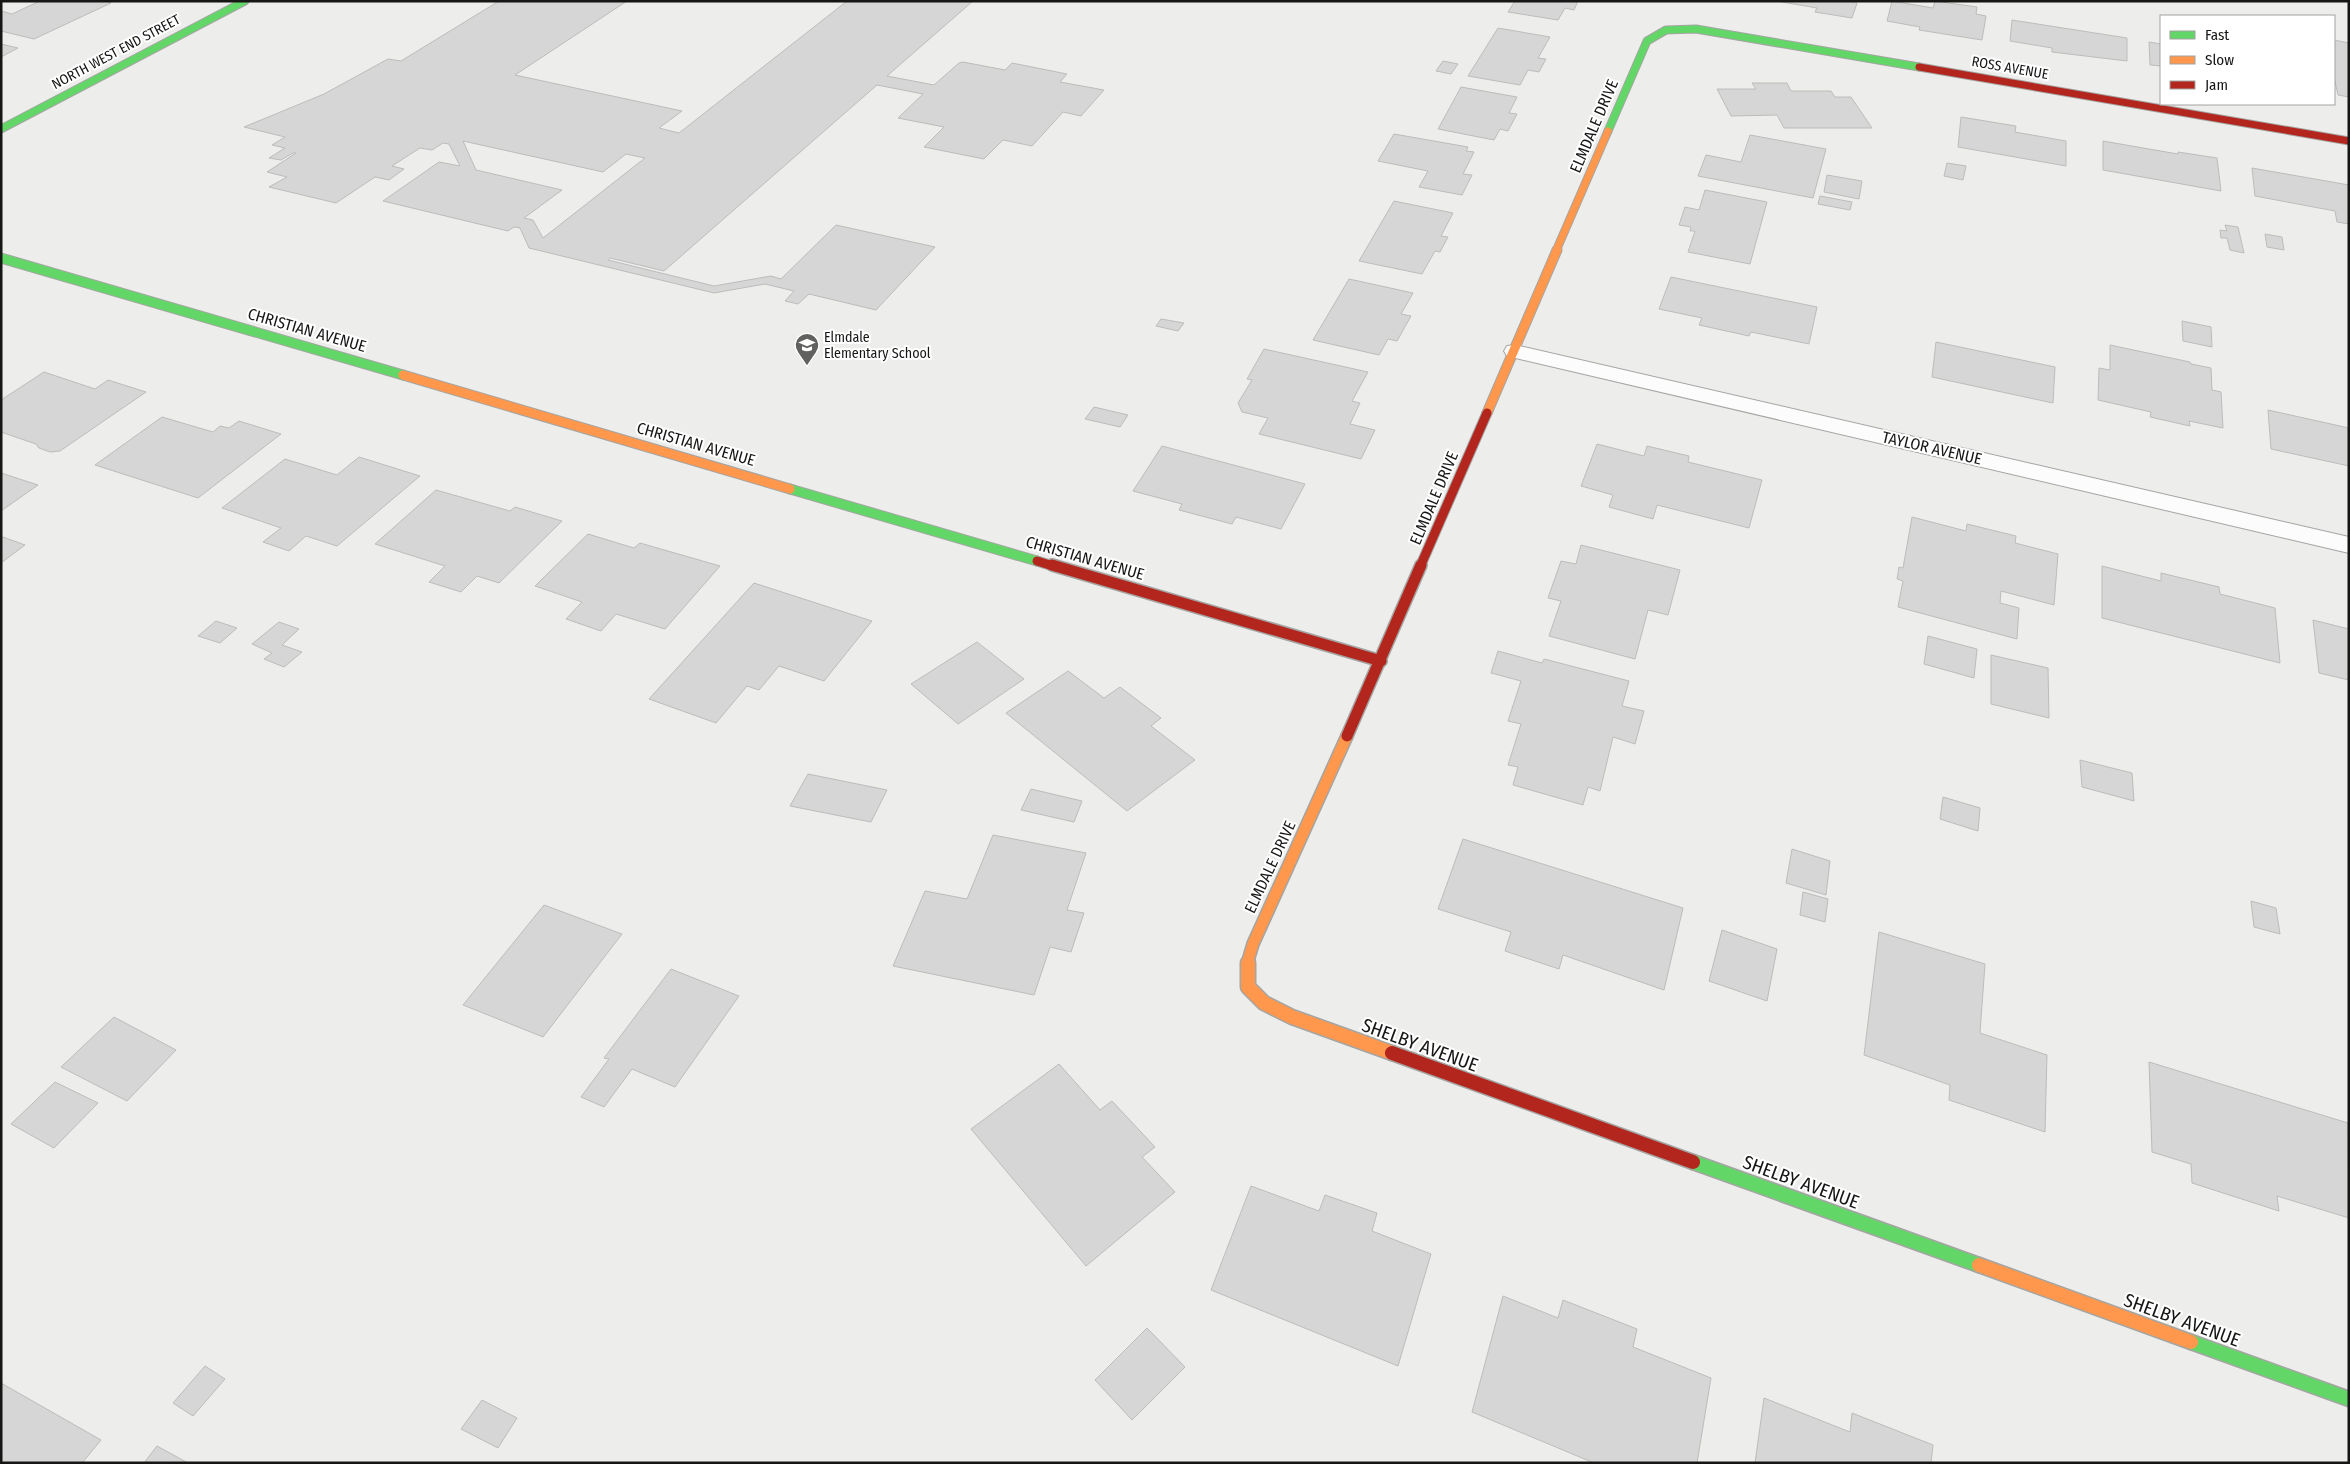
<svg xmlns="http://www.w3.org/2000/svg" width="2350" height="1464" font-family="'Fira Sans Condensed',sans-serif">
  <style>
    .building { fill: #d5d6d5; stroke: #bcbdbb; fill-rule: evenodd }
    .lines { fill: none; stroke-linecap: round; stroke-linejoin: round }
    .street-casing { stroke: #a4a5a3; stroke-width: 2 }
    .fast-far2-casing { stroke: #a4a5a3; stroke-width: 9 }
    .fast-far1-casing { stroke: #a4a5a3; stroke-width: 11 }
    .fast-casing { stroke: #a4a5a3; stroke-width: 17 }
    .slow-far3-casing { stroke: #a4a5a3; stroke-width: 9 }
    .slow-far2-casing { stroke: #a4a5a3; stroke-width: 11 }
    .slow-far1-casing { stroke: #a4a5a3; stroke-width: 14 }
    .slow-casing { stroke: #a4a5a3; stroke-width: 17 }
    .jam-far3-casing { stroke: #a4a5a3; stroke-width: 9 }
    .jam-far2-casing { stroke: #a4a5a3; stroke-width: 11 }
    .jam-far1-casing { stroke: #a4a5a3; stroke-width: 14 }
    .jam-casing { stroke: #a4a5a3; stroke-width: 17 }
    .street { fill: #fcfcfc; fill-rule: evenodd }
    .fast-far2 { stroke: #63d668; stroke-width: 7 }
    .fast-far1 { stroke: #63d668; stroke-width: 9 }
    .fast { stroke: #63d668; stroke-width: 14 }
    .slow-far3 { stroke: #ff974d; stroke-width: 7 }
    .slow-far2 { stroke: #ff974d; stroke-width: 9 }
    .slow-far1 { stroke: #ff974d; stroke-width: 11 }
    .slow { stroke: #ff974d; stroke-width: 14 }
    .jam-far3 { stroke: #b3261e; stroke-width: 7 }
    .jam-far2 { stroke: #b3261e; stroke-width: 9 }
    .jam-far1 { stroke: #b3261e; stroke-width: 11 }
    .jam { stroke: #b3261e; stroke-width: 14 }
    .labels { text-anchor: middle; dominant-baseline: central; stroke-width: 4; stroke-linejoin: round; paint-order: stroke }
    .far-street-label { font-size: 14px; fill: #161715; stroke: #fff }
    .far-poi-label { font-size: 14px; fill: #161715; stroke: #fff; text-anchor: start }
    .street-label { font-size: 16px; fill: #161715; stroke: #fff }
    .near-street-label { font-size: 19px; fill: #161715; stroke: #fff }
  </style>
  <rect width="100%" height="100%" fill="#edeeec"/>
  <g class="building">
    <polygon points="40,1 104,1 111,3 34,39 1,31 1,11 12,14"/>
    <path d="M499,1H627L515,75L682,111L659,128L679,133L847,1H973L887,76L934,85L959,63L963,62L1005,70L1012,63L1067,74L1060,82L1104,90L1081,116L1063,112L1032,146L1003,140L984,159L924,147L944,127L898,118L923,94L877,85L664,271L610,258L608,260L714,286L771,276L781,279L836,225L935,247L876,310L809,294L798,304L785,301L794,291L765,284L714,293L529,248L520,228L514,227L508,231L383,201L439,162L460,166L449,144L443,143L432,150L420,148L392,166L404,169L389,180L375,177L336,203L269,187L287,177L267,172L296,153H293L281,160L269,158L285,148L272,145L285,137L244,127L324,94L388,59L401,61ZM463,141L603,172L626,154L645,158L543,238L533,220L524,218L562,190L476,170Z"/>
    <polygon points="1515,1 1578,1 1574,10 1565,8 1558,20 1508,12"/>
    <polygon points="1776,1 1849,1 1857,3 1852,18 1815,12 1817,8"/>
    <polygon points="1892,1 1933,8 1935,1 1977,7 1976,14 1986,16 1982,40 1919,30 1920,27 1887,21"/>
    <polygon points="2012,20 2127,38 2127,61 2052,52 2052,48 2010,41"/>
    <polygon points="1498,28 1550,37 1538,58 1546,59 1539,72 1528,70 1520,85 1468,76"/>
    <polygon points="2334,40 2349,43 2349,97 2338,95 2334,77"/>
    <polygon points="2149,42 2161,44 2161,66 2150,65"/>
    <polygon points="1,44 18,48 1,57"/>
    <polygon points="1443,61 1458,64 1451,74 1436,71"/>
    <polygon points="1752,83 1787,83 1791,91 1831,91 1835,97 1851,97 1872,128 1784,128 1777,115 1731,116 1717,89 1756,89"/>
    <polygon points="1461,87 1517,97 1509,113 1517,114 1508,131 1500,129 1494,140 1438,129"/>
    <polygon points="1961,117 2016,126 2015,132 2066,141 2066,166 1958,147"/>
    <polygon points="1394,134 1468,147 1466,151 1474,152 1463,174 1472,175 1462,195 1419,187 1428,171 1378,161"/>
    <polygon points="1750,135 1826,149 1813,198 1698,176 1706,155 1741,162"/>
    <polygon points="2103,141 2178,154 2178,152 2217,158 2221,191 2103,170"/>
    <polygon points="1947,163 1966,166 1963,180 1944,176"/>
    <polygon points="2252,168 2349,185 2349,224 2337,222 2335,211 2255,196"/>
    <polygon points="1827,175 1862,181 1859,199 1824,192"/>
    <polygon points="1705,190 1767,202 1750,264 1688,252 1695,231 1690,231 1691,227 1679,225 1685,207 1699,210"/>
    <polygon points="1820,196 1852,202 1850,210 1818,204"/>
    <polygon points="1394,201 1453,213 1441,236 1448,237 1440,252 1435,251 1422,274 1359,261"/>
    <polygon points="2225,225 2238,227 2244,253 2230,250 2227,238 2221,238 2220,230 2227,231"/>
    <polygon points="2265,234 2282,237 2284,250 2267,247"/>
    <polygon points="1671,277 1817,307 1809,344 1751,332 1749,336 1699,325 1702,318 1659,309"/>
    <polygon points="1349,279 1413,293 1401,314 1411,316 1397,341 1388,339 1379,355 1313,340"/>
    <polygon points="1161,319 1184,323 1178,331 1156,326"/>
    <polygon points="2182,321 2211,327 2212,347 2183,341"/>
    <polygon points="1936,342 2055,367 2053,403 1932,377"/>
    <polygon points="2110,345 2190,362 2191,364 2211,368 2212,390 2221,392 2223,428 2189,421 2190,426 2150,417 2151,412 2098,400 2099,368 2110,370"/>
    <polygon points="1264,349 1368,372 1352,401 1360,403 1350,424 1375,430 1361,459 1259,434 1268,418 1242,412 1238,403 1252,380 1247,379"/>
    <polygon points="44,372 95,389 108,380 146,392 60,451 50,452 39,448 36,444 1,432 1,400"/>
    <polygon points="1094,407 1128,415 1120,427 1085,419"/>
    <polygon points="2268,410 2349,428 2349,466 2271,449"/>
    <polygon points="162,417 213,432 220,426 229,428 239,421 281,434 198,498 95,465"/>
    <polygon points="1597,444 1644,456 1647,446 1689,456 1688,462 1762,480 1749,528 1657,505 1653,519 1609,507 1613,495 1581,486"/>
    <polygon points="1162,446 1305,484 1281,529 1236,517 1232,524 1179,510 1182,504 1133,491"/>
    <polygon points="359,457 420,476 337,546 306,536 289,551 263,542 281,528 222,508 285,459 337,475"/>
    <polygon points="1,473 38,485 1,511"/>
    <polygon points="436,490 510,511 515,507 562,521 499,583 477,576 461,592 429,582 445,566 375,544"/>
    <polygon points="1912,517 1966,531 1967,524 2016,536 2015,543 2058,554 2054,605 2001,591 2000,603 2019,608 2017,639 1898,607 1903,581 1897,579 1899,567 1903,568"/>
    <polygon points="588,534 634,548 640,543 720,566 665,629 616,614 601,631 566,619 582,602 535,586"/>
    <polygon points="3,537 25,545 1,563 1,539"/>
    <polygon points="1581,545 1680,570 1668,615 1648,610 1635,659 1549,636 1561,601 1548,598 1561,561 1576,564"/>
    <polygon points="2102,566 2161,581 2161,573 2219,587 2220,594 2275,608 2280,663 2102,618"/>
    <polygon points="754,583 872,621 824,681 779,666 759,690 747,686 716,723 649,699"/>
    <polygon points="2313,620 2349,629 2349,680 2319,673"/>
    <polygon points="216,621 237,628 220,643 198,636"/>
    <polygon points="279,622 299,629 282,645 302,652 284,667 264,659 272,653 252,644"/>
    <polygon points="1928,636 1977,649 1974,678 1924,664"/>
    <polygon points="977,642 1024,679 958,724 911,684"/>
    <polygon points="1498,651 1542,663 1544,659 1629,681 1622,706 1644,711 1635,744 1613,737 1600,791 1588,787 1583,805 1513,785 1518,767 1508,765 1521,724 1508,721 1521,681 1491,673"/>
    <polygon points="1991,655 2048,668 2049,718 1991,704"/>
    <polygon points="1068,671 1104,698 1120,687 1161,718 1151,726 1195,760 1127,811 1006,713"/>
    <polygon points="2080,760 2132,773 2134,801 2082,787"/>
    <polygon points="808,774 887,790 871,822 790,806"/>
    <polygon points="1031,789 1082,801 1074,822 1021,810"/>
    <polygon points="1943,797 1980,808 1978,831 1940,819"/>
    <polygon points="993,835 1086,853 1067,910 1084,913 1071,952 1050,947 1034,995 893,966 925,891 967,899"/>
    <polygon points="1463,839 1683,908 1664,990 1563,955 1559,969 1505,951 1511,932 1438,909"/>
    <polygon points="1792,849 1830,861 1826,895 1786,883"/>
    <polygon points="1803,892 1828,899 1825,922 1800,915"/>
    <polygon points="2251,901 2276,908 2280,934 2254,927"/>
    <polygon points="544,905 622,934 543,1037 463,1005"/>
    <polygon points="1722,930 1777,949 1767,1001 1709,981"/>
    <polygon points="1879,932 1985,964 1980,1033 2047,1055 2045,1132 1949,1100 1950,1085 1864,1055"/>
    <polygon points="671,969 739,996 675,1087 632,1069 604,1107 581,1097 609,1059 604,1058"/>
    <polygon points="114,1017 176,1050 127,1101 61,1067"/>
    <polygon points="2149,1062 2348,1123 2349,1218 2277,1196 2279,1211 2192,1183 2191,1164 2152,1152"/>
    <polygon points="1059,1064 1100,1110 1112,1101 1155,1147 1142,1157 1175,1192 1086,1266 971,1129"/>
    <polygon points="55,1082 98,1103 54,1148 11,1124"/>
    <polygon points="1251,1186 1319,1211 1325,1195 1377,1213 1372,1231 1431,1254 1398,1366 1211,1290"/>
    <polygon points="1503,1296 1558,1318 1563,1300 1637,1329 1633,1347 1711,1378 1697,1463 1594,1463 1472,1412"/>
    <polygon points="1147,1328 1185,1367 1132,1420 1095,1380"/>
    <polygon points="205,1366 225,1379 193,1416 173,1403"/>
    <polygon points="1,1383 101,1440 82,1463 1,1463"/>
    <polygon points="1764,1398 1850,1432 1852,1413 1933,1445 1931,1463 1755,1463"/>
    <polygon points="482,1400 517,1418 498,1448 461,1429"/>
    <polygon points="157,1446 188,1463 144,1463"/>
  </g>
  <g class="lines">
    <g class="street-casing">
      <polygon id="street" points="1515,345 2349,537 2349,553 1507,356 1504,351 1507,346"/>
    </g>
    <g class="fast-far2-casing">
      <g id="fast-far2">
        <polyline points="1,129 245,1"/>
        <polyline points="1608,131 1647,41 1666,30 1696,29 1919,67"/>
      </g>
    </g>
    <g class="fast-far1-casing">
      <g id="fast-far1">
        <polyline points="1,258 403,375"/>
        <polyline points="790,489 1037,561"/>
      </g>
    </g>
    <g class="fast-casing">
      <g id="fast">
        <polyline points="1693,1162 1979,1265"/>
        <polyline points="2191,1342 2349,1399"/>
      </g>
    </g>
    <g class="slow-far3-casing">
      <polyline id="slow-far3" points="1556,251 1608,131"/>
    </g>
    <g class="slow-far2-casing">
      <g id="slow-far2">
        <polyline points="403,375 790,489"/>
        <polyline points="1487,413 1557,250"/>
      </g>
    </g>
    <g class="slow-far1-casing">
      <polyline id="slow-far1" points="1247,964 1253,944 1347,736"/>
    </g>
    <g class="slow-casing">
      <g id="slow">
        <polyline points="1248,963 1248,987 1264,1003 1292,1017 1392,1053"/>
        <polyline points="1979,1265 2191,1342"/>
      </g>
    </g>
    <g class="jam-far3-casing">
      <polyline id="jam-far3" points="1919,67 2349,141"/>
    </g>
    <g class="jam-far2-casing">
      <g id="jam-far2">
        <polyline points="1037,561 1056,567"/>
        <polyline points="1420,567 1487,413"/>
      </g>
    </g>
    <g class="jam-far1-casing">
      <g id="jam-far1">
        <polyline points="1052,565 1381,661"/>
        <polyline points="1347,736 1421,565"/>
      </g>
    </g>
    <g class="jam-casing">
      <polyline id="jam" points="1392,1053 1693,1162"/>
    </g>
    <use href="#street" class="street"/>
    <use href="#fast-far2" class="fast-far2"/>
    <use href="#fast-far1" class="fast-far1"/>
    <use href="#fast" class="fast"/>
    <use href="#slow-far3" class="slow-far3"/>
    <use href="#slow-far2" class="slow-far2"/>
    <use href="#slow-far1" class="slow-far1"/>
    <use href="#slow" class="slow"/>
    <use href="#jam-far3" class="jam-far3"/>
    <use href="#jam-far2" class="jam-far2"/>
    <use href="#jam-far1" class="jam-far1"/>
    <use href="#jam" class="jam"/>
  </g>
  <defs>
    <g id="school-pin" transform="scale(1.25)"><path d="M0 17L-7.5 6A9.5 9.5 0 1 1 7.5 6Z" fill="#616260" stroke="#fff"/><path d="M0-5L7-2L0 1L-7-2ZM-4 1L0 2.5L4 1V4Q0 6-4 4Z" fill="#fff"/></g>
  </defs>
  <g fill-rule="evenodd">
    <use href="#school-pin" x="807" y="345"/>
  </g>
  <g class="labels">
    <g class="far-street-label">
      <text transform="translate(116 52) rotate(-28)">NORTH WEST END STREET</text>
      <text transform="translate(2010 68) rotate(10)">ROSS AVENUE</text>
    </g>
    <g class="far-poi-label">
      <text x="824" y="337">Elmdale<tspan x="824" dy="16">Elementary School</tspan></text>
    </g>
    <g class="street-label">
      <text transform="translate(1594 126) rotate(-67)">ELMDALE DRIVE</text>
      <text transform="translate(307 330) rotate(16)">CHRISTIAN AVENUE</text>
      <text transform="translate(696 444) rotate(16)">CHRISTIAN AVENUE</text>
      <text transform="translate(1932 448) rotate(13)">TAYLOR AVENUE</text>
      <text transform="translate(1434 498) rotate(-67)">ELMDALE DRIVE</text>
      <text transform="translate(1085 558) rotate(16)">CHRISTIAN AVENUE</text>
      <text transform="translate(1270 867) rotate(-65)">ELMDALE DRIVE</text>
    </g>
    <g class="near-street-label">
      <text transform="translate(1420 1045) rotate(20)">SHELBY AVENUE</text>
      <text transform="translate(1801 1182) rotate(20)">SHELBY AVENUE</text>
      <text transform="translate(2182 1320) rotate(20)">SHELBY AVENUE</text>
    </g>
  </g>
  <rect width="2350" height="1464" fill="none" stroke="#161715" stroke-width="5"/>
  <rect x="2160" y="15" width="175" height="90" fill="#ffffff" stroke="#a2a2a1"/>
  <rect x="2170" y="31" width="25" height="8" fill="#63d668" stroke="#a2a2a1"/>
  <text x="2205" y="40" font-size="15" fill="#161715">Fast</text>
  <rect x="2170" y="56" width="25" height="8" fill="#ff974d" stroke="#a2a2a1"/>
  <text x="2205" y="65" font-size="15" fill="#161715">Slow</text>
  <rect x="2170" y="81" width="25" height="8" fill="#b3261e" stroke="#a2a2a1"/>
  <text x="2205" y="90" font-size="15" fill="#161715">Jam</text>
</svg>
